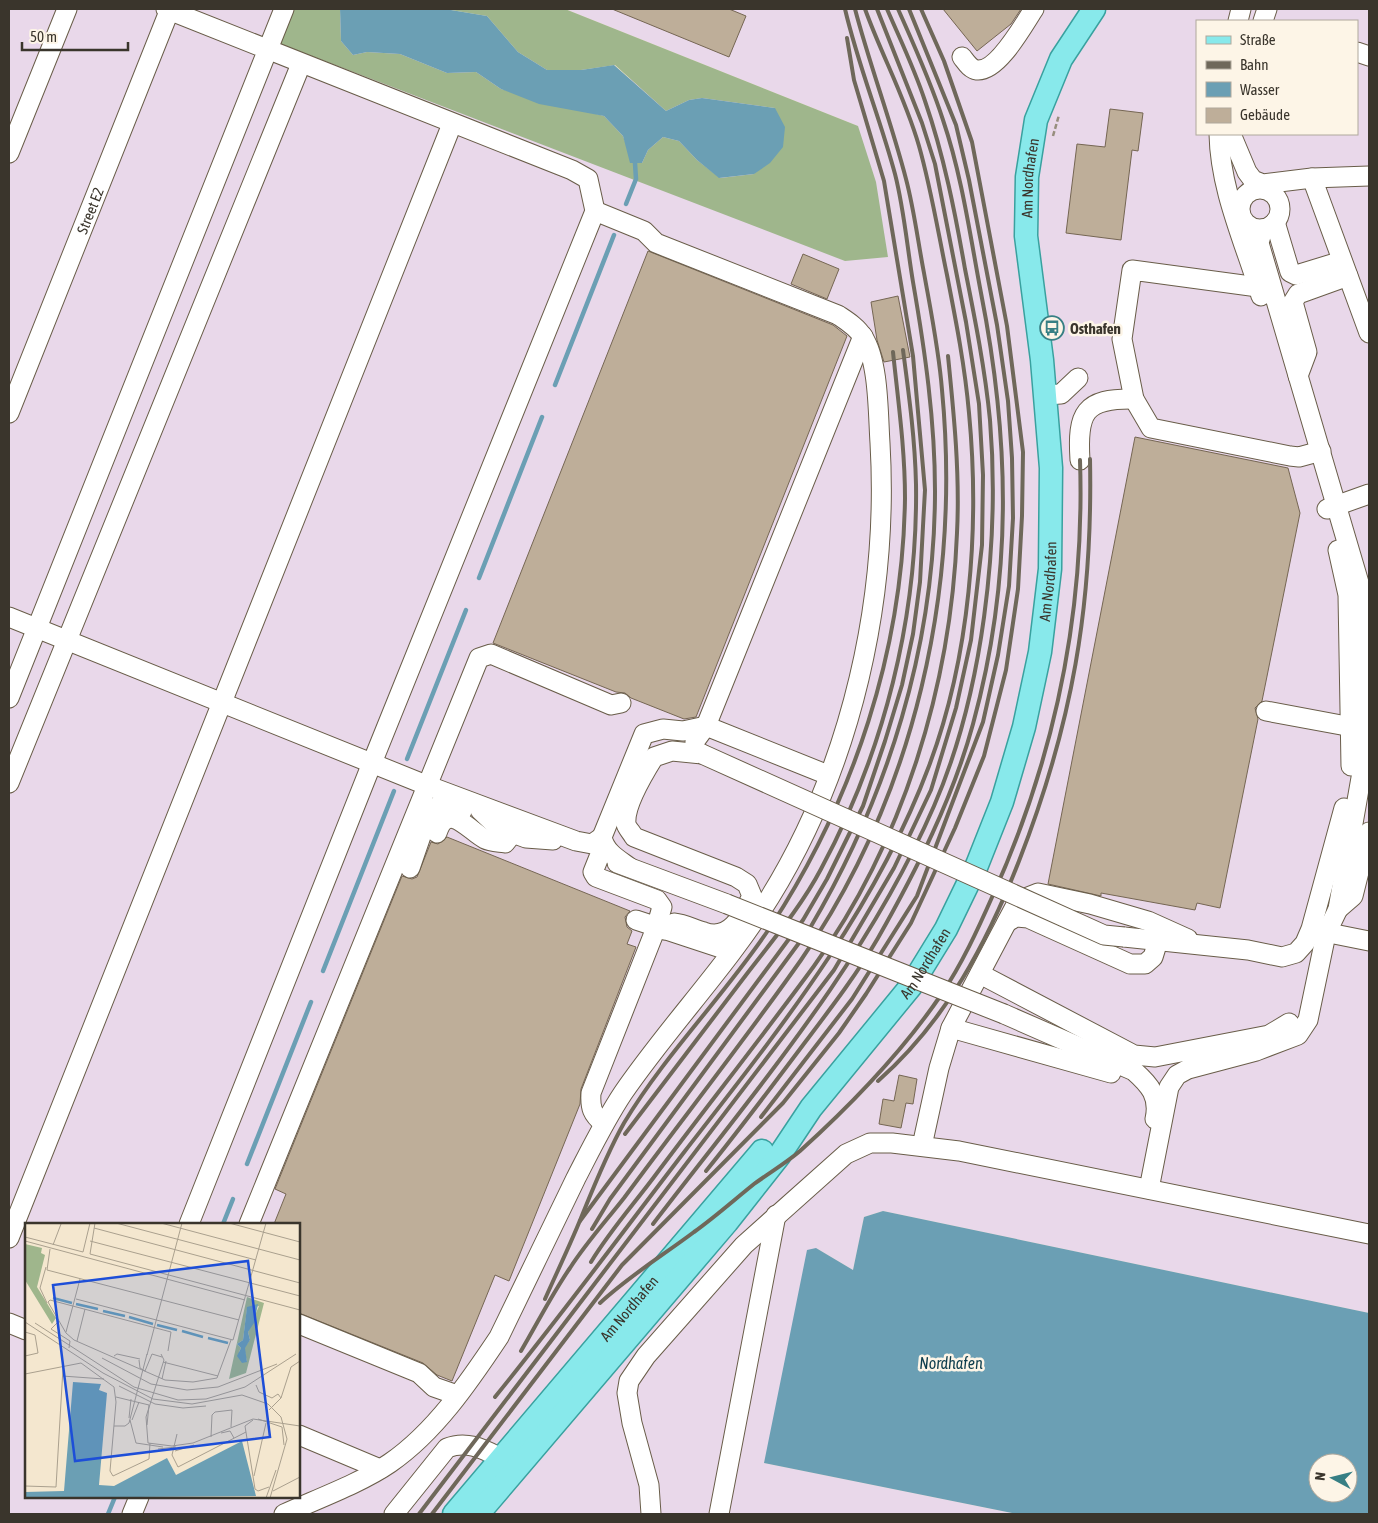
<svg xmlns="http://www.w3.org/2000/svg" width="1378" height="1523" font-family="'Asap Condensed',sans-serif">
  <style>
    .industrial { fill: #e9d8ea; fill-rule: evenodd }
    .forest { fill: #9fb68c }
    .water { fill: #6b9fb4; fill-rule: evenodd }
    .lines { fill: none; stroke-linecap: round; stroke-linejoin: round }
    .stream { stroke: #6b9fb4; stroke-width: 4.5 }
    .building { fill: #beae99; stroke: #756653 }
    .minor-casing { stroke: #695d49; stroke-width: 21 }
    .major-casing { stroke: #39a19f; stroke-width: 25 }
    .path { stroke: #978e7e; stroke-width: 2.5; stroke-dasharray: 5 2.5; stroke-linecap: butt }
    .minor { stroke: #fff; stroke-width: 19 }
    .major { stroke: #88e9eb; stroke-width: 22 }
    .rail { stroke: #6f685a; stroke-width: 4 }
    .minor-bridge-casing { stroke: #695d49; stroke-width: 21; stroke-linecap: butt }
    .minor-bridge { stroke: #fff; stroke-width: 19 }
    .labels { text-anchor: middle; dominant-baseline: central; stroke-width: 5; stroke-linejoin: round; paint-order: stroke }
    .street-label { font-size: 15px; fill: #3a352c; stroke: #fdf5e7 }
    .poi-label { font-size: 15px; font-weight: bold; fill: #3a352c; stroke: #fdf5e7; text-anchor: start }
    .water-label { font-size: 16px; font-style: italic; fill: #0b3b4b; stroke: #fdf5e7 }
    .inset-river { fill: none; stroke: #6b9fb4; stroke-width: 2.5 }
    .inset-road { fill: none; stroke: #aaa08e; stroke-width: 1 }
    .view { fill: #1d4ed8; fill-opacity: 0.15; stroke: #1d4ed8; stroke-width: 2.5 }
    .inset-edge { fill: none; stroke: #3a352c; stroke-width: 2.5 }
  </style>
  <rect width="100%" height="100%" fill="#f4e7cf"/>
  <path class="industrial" d="M9,9H292L858,126L565,9H1369V1313L883,1211L864,1217L853,1270L816,1248L764,1463L1017,1514H9ZM1197,21H1357V134H1197ZM26,1224H299V1497H26Z"/>
  <polygon class="forest" points="292,9 340,9 341,41 353,55 367,52 400,54 447,73 476,72 501,89 604,116 623,136 628,150 642,163 648,150 663,137 679,141 697,160 720,178 754,174 775,108 702,98 689,100 666,111 615,65 581,70 547,70 518,52 487,16 445,9 565,9 858,126 876,182 888,257 845,261 278,43"/>
  <g class="water">
    <polygon points="340,9 445,9 487,16 518,52 547,70 581,70 614,65 666,111 689,100 702,98 775,108 785,127 783,147 770,163 754,174 719,178 697,160 679,141 663,137 648,150 642,163 630,163 623,136 604,116 539,104 501,89 476,72 447,73 400,54 367,52 353,55 341,41"/>
    <path d="M883,1211L1369,1313V1514H1017L764,1463L807,1250L816,1248L853,1270L864,1217ZM1318,1463H1348V1493H1318Z"/>
  </g>
  <g class="lines">
    <g class="stream">
      <polyline points="626,204 636,179 635,163"/>
      <polyline points="555,385 614,235"/>
      <polyline points="479,578 542,417"/>
      <polyline points="407,759 466,610"/>
      <polyline points="323,971 394,791"/>
      <polyline points="247,1164 311,1002"/>
      <polyline points="223,1224 233,1199"/>
      <polyline points="108,1514 115,1497"/>
    </g>
  </g>
  <g class="building">
    <polygon points="612,9 729,9 746,16 729,57"/>
    <polygon points="943,9 1021,9 1011,24 977,51"/>
    <polygon points="1110,109 1143,113 1138,151 1132,150 1121,240 1066,233 1077,144 1105,147"/>
    <polygon points="648,251 833,325 847,336 696,717 684,719 631,698 625,693 616,692 493,643"/>
    <polygon points="803,254 839,269 827,299 791,284"/>
    <polygon points="898,296 910,357 884,362 877,340 871,302"/>
    <polygon points="1135,437 1288,468 1300,513 1262,701 1255,708 1258,719 1220,908 1197,903 1195,910 1101,893 1101,896 1048,884"/>
    <polygon points="447,837 630,911 625,917 627,927 632,931 627,944 636,947 581,1089 580,1104 509,1281 495,1275 452,1381 437,1375 423,1363 299,1313 299,1224 274,1224 286,1194 275,1189 402,876 412,879 417,877 431,842 438,844"/>
    <polygon points="899,1075 917,1079 913,1104 906,1103 901,1128 879,1124 883,1099 894,1101"/>
  </g>
  <g class="lines">
    <g class="minor-casing">
      <g id="minor">
        <polyline points="166,9 572,170 588,179 595,211 372,763 189,1224"/>
        <polyline points="1238,21 1241,9"/>
        <polyline points="1263,21 1267,9"/>
        <polyline points="1357,52 1369,56"/>
        <path d="M962,57C966,62 970,69 977,70C998,72 1024,24 1034,9"/>
        <path d="M1219,134C1220,190 1245,243 1261,296"/>
        <polyline points="1231,134 1247,172 1253,180 1263,184 1312,178 1369,176"/>
        <polyline points="9,153 67,9"/>
        <polyline points="1312,178 1369,333"/>
        <circle cx="1260" cy="209" r="20"/>
        <polyline points="1275,222 1290,272 1296,275 1342,261"/>
        <polyline points="1258,287 1132,270 1122,339 1134,399 1151,428 1290,456 1299,457 1321,451"/>
        <polyline points="1298,376 1307,352 1293,302 1298,294 1348,276"/>
        <polyline points="1045,395 1061,394 1078,378"/>
        <path id="s1" d="M9,413L170,9"/>
        <path d="M1080,460C1077,413 1084,398 1134,399"/>
        <polyline points="1327,509 1369,494"/>
        <polyline points="1338,550 1348,595 1351,766"/>
        <polyline points="9,617 426,785 576,841 592,844 602,837"/>
        <polyline points="9,698 284,9"/>
        <polyline points="1266,711 1352,727 1361,731"/>
        <polyline points="695,750 695,741 706,726 863,336"/>
        <polyline points="9,783 301,64"/>
        <polyline points="480,810 499,828 526,838 553,840"/>
        <path d="M437,833C448,800 469,831 485,839C491,842 499,842 505,843L513,833"/>
        <path d="M599,857L593,872L596,877L657,900L662,907L656,928L591,1093C590,1108 592,1114 604,1124"/>
        <polyline points="617,863 727,904"/>
        <path d="M629,867C618,859 605,852 602,837L644,734L663,729L683,731L706,726L828,775"/>
        <path d="M410,868L430,810C442,802 450,806 462,811"/>
        <polyline points="1338,909 1353,896 1369,832"/>
        <polyline points="636,920 721,948 735,947"/>
        <polyline points="1007,922 1016,917 1028,918 1130,964 1145,964 1153,957 1158,941"/>
        <path d="M664,930L674,923C685,924 693,929 704,932C730,942 743,914 752,896L747,884L736,877L634,837C632,833 627,828 626,824C624,805 644,773 654,757L672,751L702,754"/>
        <polyline points="1314,930 1369,941"/>
        <polyline points="1124,937 1248,950 1282,957 1296,953 1305,943 1311,929 1344,808"/>
        <polyline points="980,974 1134,1055 1155,1057 1269,1035 1289,1023"/>
        <path d="M1004,1014L1134,1071C1150,1085 1160,1097 1155,1119"/>
        <polyline points="951,1028 1111,1073"/>
        <polyline points="922,1146 939,1068 951,1028 1018,901 1038,893 1090,904 1148,921 1188,939"/>
        <polyline points="1149,1189 1169,1087 1177,1075 1188,1069 1256,1051 1298,1035 1308,1020 1326,934 1338,909 1365,755 1362,593 1259,243 1263,229"/>
        <polyline points="249,1224 479,658 491,654 611,705 621,703"/>
        <polyline points="9,1238 452,124"/>
        <polyline points="9,1323 26,1330"/>
        <polyline points="299,1324 419,1373 434,1387 457,1395"/>
        <polyline points="299,1435 380,1469"/>
        <polyline points="132,1514 139,1497"/>
        <path d="M284,1514C317,1499 361,1483 390,1463C435,1432 469,1382 499,1337C525,1284 550,1231 576,1178C591,1149 605,1120 623,1093C669,1026 727,966 770,897C852,764 889,598 880,443C878,414 879,361 863,337C857,327 847,321 838,315L656,243L644,231L595,211"/>
        <path d="M394,1514L447,1448C467,1440 483,1449 501,1458"/>
        <polyline points="651,1514 649,1485 632,1423 627,1393 629,1381 646,1356 744,1245 846,1154 870,1143 892,1143 959,1151 1369,1234"/>
        <polyline points="719,1514 776,1215"/>
      </g>
    </g>
    <g class="major-casing">
      <g id="major">
        <path id="s2" d="M454,1514L762,1151"/>
        <path id="s3" d="M478,1514L727,1222L779,1156L811,1108L911,986L946,929L977,865L1002,802L1024,727L1040,652L1050,569L1051,468L1042,360L1026,236L1027,177L1036,120L1061,59L1094,9"/>
      </g>
    </g>
    <polyline class="path" points="1053,136 1059,115"/>
    <use href="#minor" class="minor"/>
    <use href="#major" class="major"/>
    <g class="rail">
      <path d="M878,1081C946,1021 987,943 1019,861C1072,725 1093,606 1090,459"/>
      <polyline points="761,1117 852,999 917,896 983,722 998,655 1009,586 1013,518 1012,458 1008,401 997,325 969,180 956,125 909,9"/>
      <path d="M625,1134C665,1081 706,1028 746,975C772,941 801,907 821,869C884,752 918,617 916,484C915,439 909,395 903,350"/>
      <path d="M706,1171C740,1129 773,1085 806,1041C831,1008 857,974 878,938C916,871 953,798 973,724C1013,578 1010,440 981,293C970,235 962,176 943,120C931,82 914,45 898,9"/>
      <polyline points="580,1221 803,920 827,879 863,806 885,741 902,685 913,634 920,582 923,526 925,490 913,356 884,181 854,80 847,38"/>
      <path d="M653,1224C755,1091 867,961 934,806C983,693 1000,542 990,420C985,369 975,319 965,269C955,212 944,156 925,101C915,70 900,39 887,9"/>
      <path d="M592,1229L610,1199L810,928C888,796 935,645 935,491C935,421 925,351 913,282C907,246 904,209 895,174C880,118 858,65 845,9"/>
      <path d="M591,1262C609,1232 633,1205 654,1177C707,1106 762,1037 814,966C903,842 951,686 957,533C960,474 954,415 948,356"/>
      <path d="M545,1299C557,1272 570,1245 581,1218C594,1186 607,1153 624,1123C666,1053 726,994 771,926C854,799 903,650 905,498C905,449 898,400 893,352"/>
      <path d="M600,1303C629,1276 662,1256 694,1232C715,1217 734,1200 754,1184C769,1173 786,1163 800,1151C851,1105 902,1052 941,995C962,964 978,929 993,895C1055,757 1085,611 1080,460"/>
      <path d="M521,1351C537,1324 552,1294 570,1268C586,1243 606,1221 624,1198C683,1118 744,1041 801,960C915,795 961,589 942,390C939,351 931,312 924,273C918,242 914,209 906,179C891,121 870,66 855,9"/>
      <path d="M495,1397C560,1317 622,1233 685,1151C779,1030 875,911 929,766C970,657 980,528 969,413C965,367 956,321 947,275C938,232 931,188 919,146C905,97 882,56 865,9"/>
      <polyline points="419,1514 834,970 894,868 931,790 956,708 971,640 982,545 983,475 979,404 966,322 935,164 922,123 877,9"/>
      <polyline points="432,1514 622,1265 783,1103 839,1033 866,994 911,923 955,828 984,756 1006,670 1018,589 1022,516 1023,452 1007,326 972,142 944,61 921,9"/>
    </g>
    <g class="minor-bridge-casing">
      <g id="minor-bridge">
        <polyline points="702,754 1104,935 1124,937"/>
        <polyline points="727,904 1004,1014"/>
      </g>
    </g>
    <use href="#minor-bridge" class="minor-bridge"/>
  </g>
  <defs>
    <g id="bus-ring" transform="scale(1.25)"><circle r="9.5" fill="#fdf5e7" stroke="#377f84" stroke-width="1.5"/><path d="M-5-6H5V4H4V6H2V4H-2V6H-4V4H-5ZM-3.5-4V0h7V-4ZM-3.5 1.2v1.5H-2V1.2ZM2 1.2v1.5H3.5V1.2Z" fill="#377f84"/></g>
  </defs>
  <g fill-rule="evenodd">
    <use href="#bus-ring" x="1052" y="328"/>
  </g>
  <g class="labels">
    <g class="street-label">
      <text stroke="none"><textPath href="#s3" startOffset="1520">Am Nordhafen</textPath></text>
      <text stroke="none"><textPath href="#s1" startOffset="218">Street E2</textPath></text>
      <text stroke="none"><textPath href="#s3" startOffset="1115">Am Nordhafen</textPath></text>
      <text stroke="none"><textPath href="#s3" startOffset="710">Am Nordhafen</textPath></text>
      <text stroke="none"><textPath href="#s2" startOffset="270">Am Nordhafen</textPath></text>
    </g>
    <g class="poi-label">
      <text x="1070" y="328">Osthafen</text>
    </g>
    <g class="water-label">
      <text x="951" y="1363">Nordhafen</text>
    </g>
  </g>
  <g transform="translate(25 1223)">
    <rect width="275" height="275" fill="#f4e7cf"/>
    <path d="M0,21L17,25L16,30L20,32L12,64L31,95L27,101L0,57ZM222,74L239,80L221,150L204,156ZM234,83L223,109L225,117L219,125L222,139L214,129L216,125L212,121L218,117L222,86Z" fill="#9fb68c" fill-rule="evenodd"/>
    <path d="M233,81L229,100L223,109L225,117L220,125L222,139L217,140L212,133L216,125L212,121L218,117L222,84ZM48,159L76,161L74,167L82,170L74,262L89,263L142,235L151,252L217,218L231,273L0,275V269L39,268Z" fill="#6b9fb4"/>
    <path class="inset-river" d="M28,75L47,80M51,81L73,86M78,88L100,93M104,94L128,101M132,102L152,107M157,108L178,114M183,115L203,120"/>
    <path class="inset-road" d="M91,0L231,37M136,0L275,37M204,0L275,19M69,5L275,60M0,14L58,29L65,0M0,18L220,77M65,18L275,73M28,22L36,1M25,26L22,47L214,97M65,31L275,87M65,31L70,0M21,44L15,65L22,80M51,76L208,117L241,0M34,98L26,106L45,118L44,125M0,99L78,150L128,176L167,181L217,172L243,181L256,194L262,216L245,275M10,100L109,164L153,177L181,176L220,164L271,131M0,109L10,112L13,130L0,133M41,109L55,56M52,118L60,86M143,128L146,109L25,77L23,79L41,110L49,117L140,157L168,159L192,155L206,117M136,131L139,137L121,194L123,220L147,223L168,220L228,196L275,203M122,132L157,0M89,133L92,131L115,136M77,135L126,161L162,167L193,164L252,141M114,137L115,145L120,148L127,131L137,134M138,139L193,153M0,151L56,140L89,164L91,179L85,248L88,253L124,236L125,220M37,153L79,156M137,156L141,138M231,162L234,169L247,175L253,171L256,175M94,163L130,181L158,185L181,183M91,174L124,182L122,202M244,187L256,175L266,144L275,138M104,195L106,176M233,196L257,204L259,222M105,197L111,220L138,224M107,197L114,179M228,197L220,203L230,266L233,268L244,264M89,203H100L104,200L122,131M196,210L205,208L209,215M152,211L147,232L153,244L221,209M186,214L187,192L190,189L207,187L206,204M133,226L151,224M150,228L169,222M229,253L241,200M0,263L31,264L38,145M248,268L275,254M241,275L251,247"/>
    <path class="view" d="M223,38L245,214L50,238L28,62Z"/>
    <rect width="275" height="275" class="inset-edge"/>
  </g>
  <rect width="1378" height="1523" fill="none" stroke="#3a352c" stroke-width="20"/>
  <rect x="1196" y="20" width="162" height="115" fill="#fdf5e7" stroke="#afa89c"/>
  <rect x="1206" y="36" width="25" height="8" fill="#88e9eb" stroke="#afa89c"/>
  <text x="1240" y="45" font-size="15" fill="#3a352c">Straße</text>
  <rect x="1206" y="61" width="25" height="8" fill="#6f685a" stroke="#afa89c"/>
  <text x="1240" y="70" font-size="15" fill="#3a352c">Bahn</text>
  <rect x="1206" y="82" width="25" height="15" fill="#6b9fb4" stroke="#afa89c"/>
  <text x="1240" y="95" font-size="15" fill="#3a352c">Wasser</text>
  <rect x="1206" y="108" width="25" height="15" fill="#beae99" stroke="#afa89c"/>
  <text x="1240" y="120" font-size="15" fill="#3a352c">Gebäude</text>
  <g transform="translate(1333 1478) rotate(277)"><circle r="24" fill="#fdf5e7" stroke="#afa89c"/>
  <path d="M0-4L9 19L0 12L-9 19Z" fill="#377f84"/>
  <text y="-8" font-size="14" font-weight="bold" text-anchor="middle" fill="#3a352c">N</text>
  </g>
  <path d="M22 42v8h106v-8" fill="none" stroke="#3a352c" stroke-width="2.5"/>
  <text x="30" y="42" font-size="15" fill="#3a352c" stroke="#fdf5e7" stroke-width="4" paint-order="stroke">50 m</text>
</svg>
